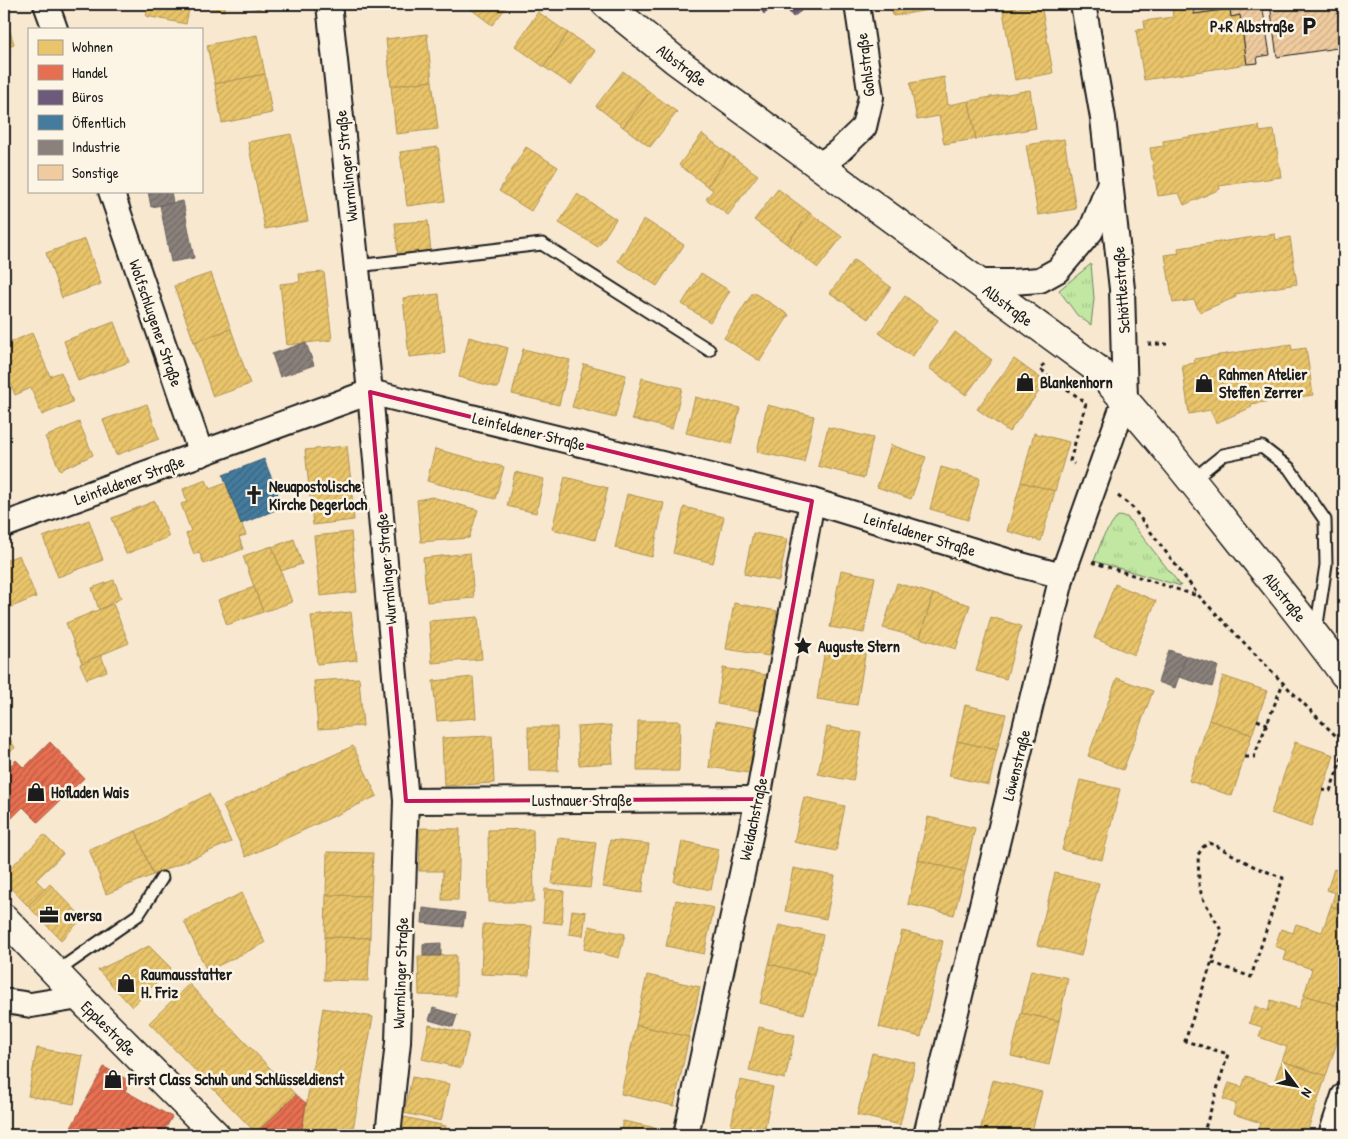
<svg xmlns="http://www.w3.org/2000/svg" width="1348" height="1139" font-family="'Patrick Hand',sans-serif">
  <style>
    .grass { fill: url(#grass-tufts); stroke: #6e825f }
    .homes { fill: url(#homes-hatch); stroke: #ac9253 }
    .shops { fill: url(#shops-hatch); stroke: #aa5641 }
    .offices { fill: url(#offices-hatch); stroke: #55475e }
    .public { fill: url(#public-hatch); stroke: #395e76 }
    .industry { fill: url(#industry-hatch); stroke: #69635f }
    .building { fill: url(#building-hatch); stroke: #1c1c1c }
    .lines { fill: none; stroke-linecap: round; stroke-linejoin: round }
    .lane-casing { stroke: #1c1c1c; stroke-width: 15 }
    .street-casing { stroke: #1c1c1c; stroke-width: 28 }
    .secondary-casing { stroke: #1c1c1c; stroke-width: 31 }
    .path { stroke: #1c1c1c; stroke-width: 3; stroke-dasharray: 4 4; stroke-linecap: butt }
    .lane { stroke: #fcf5e5; stroke-width: 11 }
    .street { stroke: #fcf5e5; stroke-width: 24 }
    .secondary { stroke: #fcf5e5; stroke-width: 28 }
    .marked { fill: none; stroke: #c2185b; stroke-width: 4; stroke-linejoin: round }
    .labels { text-anchor: middle; dominant-baseline: central; stroke-width: 5; stroke-linejoin: round; paint-order: stroke }
    .poi-label { font-size: 16px; font-weight: bold; fill: #1c1c1c; stroke: #fcf5e5; text-anchor: start }
    .street-label { font-size: 16px; fill: #1c1c1c; stroke: #fcf5e5 }
  </style>
  <defs>
    <pattern id="grass-tufts" width="24" height="20" patternUnits="userSpaceOnUse" patternTransform="scale(1.25)"><rect width="24" height="20" fill="#c1e7a2"/><path d="M3 7l-1-3M5 7V3M7 7l1-3M15 17l-1-3M17 17v-4M19 17l1-3" fill="none" stroke="#a5c68b"/></pattern>
    <pattern id="homes-hatch" width="6" height="6" patternUnits="userSpaceOnUse" patternTransform="scale(1.25)"><rect width="6" height="6" fill="#e9c46a"/><path d="M-1 1l2-2M0 6l6-6M5 7l2-2" fill="none" stroke="#c7a85b"/></pattern>
    <pattern id="shops-hatch" width="6" height="6" patternUnits="userSpaceOnUse" patternTransform="scale(1.25)"><rect width="6" height="6" fill="#e76f51"/><path d="M-1 1l2-2M0 6l6-6M5 7l2-2" fill="none" stroke="#ba5a42"/></pattern>
    <pattern id="offices-hatch" width="6" height="6" patternUnits="userSpaceOnUse" patternTransform="scale(1.25)"><rect width="6" height="6" fill="#6d597a"/><path d="M-1 1l2-2M0 6l6-6M5 7l2-2" fill="none" stroke="#80728a"/></pattern>
    <pattern id="public-hatch" width="6" height="6" patternUnits="userSpaceOnUse" patternTransform="scale(1.25)"><rect width="6" height="6" fill="#457b9d"/><path d="M-1 1l2-2M0 6l6-6M5 7l2-2" fill="none" stroke="#39647f"/></pattern>
    <pattern id="industry-hatch" width="6" height="6" patternUnits="userSpaceOnUse" patternTransform="scale(1.25)"><rect width="6" height="6" fill="#8a817c"/><path d="M-1 1l2-2M0 6l6-6M5 7l2-2" fill="none" stroke="#706965"/></pattern>
    <pattern id="building-hatch" width="6" height="6" patternUnits="userSpaceOnUse" patternTransform="scale(1.25)"><rect width="6" height="6" fill="#efcb9f"/><path d="M-1 1l2-2M0 6l6-6M5 7l2-2" fill="none" stroke="#ccae88"/></pattern>
  </defs>
  <rect width="100%" height="100%" fill="#f8e8d0"/>
  <filter id="ink" filterUnits="userSpaceOnUse"><feTurbulence type="fractalNoise" baseFrequency=".02" numOctaves="2"/><feDisplacementMap in="SourceGraphic" scale="10" xChannelSelector="R" yChannelSelector="G"/><feConvolveMatrix kernelMatrix="1 2 1 2 8 2 1 2 1" color-interpolation-filters="sRGB"/></filter>
  <g filter="url(#ink)">
    <g class="grass">
      <polygon points="1091,264 1094,298 1091,325 1077,315 1059,290"/>
      <polygon points="1118,516 1127,517 1181,586 1094,561 1104,535"/>
    </g>
    <g class="homes">
      <polygon points="149,4 226,4 224,11 190,4 186,24 146,16"/>
      <polygon points="235,4 261,4 260,9"/>
      <polygon points="370,4 412,4 412,6 370,10"/>
      <polygon points="464,4 509,4 492,25"/>
      <polygon points="891,4 953,4 953,6 893,16"/>
      <polygon points="1004,4 1015,4 1016,9 1005,11"/>
      <polygon points="1041,4 1053,73 1015,80 1003,11"/>
      <polygon points="1193,6 1194,14 1230,9 1231,17 1240,15 1247,64 1144,80 1136,30 1145,29 1144,21 1173,17 1172,9"/>
      <polygon points="538,12 568,33 544,67 515,46"/>
      <polygon points="4,13 14,44 4,48"/>
      <polygon points="568,33 595,51 571,85 544,67"/>
      <polygon points="427,34 432,81 391,86 386,39"/>
      <polygon points="257,35 265,74 215,84 207,45"/>
      <polygon points="623,71 650,92 623,127 596,106"/>
      <polygon points="265,74 272,113 222,123 215,84"/>
      <polygon points="944,77 948,105 969,101 976,139 944,144 939,116 917,120 910,83"/>
      <polygon points="432,81 438,129 396,134 391,86"/>
      <polygon points="1030,90 1036,128 976,139 969,101"/>
      <polygon points="650,92 677,112 650,147 623,127"/>
      <polygon points="1259,126 1260,132 1274,130 1281,177 1219,186 1220,189 1184,205 1179,193 1158,196 1150,148 1164,146 1163,141"/>
      <polygon points="291,134 308,221 265,229 248,142"/>
      <polygon points="702,134 730,155 707,186 679,165"/>
      <polygon points="1064,139 1076,209 1038,215 1026,145"/>
      <polygon points="438,147 445,201 407,206 400,152"/>
      <polygon points="526,147 558,167 531,211 499,191"/>
      <polygon points="730,155 758,175 728,215 706,199 713,190 707,186"/>
      <polygon points="778,189 810,213 787,244 754,220"/>
      <polygon points="577,194 616,219 598,247 559,223"/>
      <polygon points="810,213 842,237 818,268 787,244"/>
      <polygon points="644,219 684,245 657,286 618,261"/>
      <polygon points="428,221 431,254 398,257 395,223"/>
      <polygon points="1275,234 1276,240 1290,237 1297,284 1235,294 1236,297 1200,312 1194,300 1173,303 1165,255 1179,253 1178,248"/>
      <polygon points="85,239 101,284 62,298 46,253"/>
      <polygon points="854,260 891,287 868,319 830,293"/>
      <polygon points="324,272 332,340 287,345 280,284 300,282 299,274"/>
      <polygon points="211,273 231,329 194,342 174,286"/>
      <polygon points="701,273 730,291 710,322 682,304"/>
      <polygon points="753,292 789,315 760,361 724,338"/>
      <polygon points="439,294 445,353 409,357 403,298"/>
      <polygon points="905,296 938,320 912,357 879,333"/>
      <polygon points="114,322 129,362 78,381 64,341"/>
      <polygon points="231,329 250,384 213,397 194,342"/>
      <polygon points="955,332 992,360 966,395 929,368"/>
      <polygon points="32,333 50,376 61,372 73,402 42,415 31,388 15,395 4,367 4,345"/>
      <polygon points="469,337 508,348 498,388 459,377"/>
      <polygon points="1291,344 1292,350 1306,348 1313,395 1251,404 1252,407 1216,423 1210,410 1189,414 1182,365 1195,363 1194,359"/>
      <polygon points="523,349 570,360 559,405 512,394"/>
      <polygon points="1014,359 1046,382 1009,432 977,409"/>
      <polygon points="584,364 626,375 615,418 572,407"/>
      <polygon points="642,378 682,388 672,429 632,419"/>
      <polygon points="695,397 740,408 731,444 686,433"/>
      <polygon points="147,404 159,439 116,455 103,420"/>
      <polygon points="767,405 814,416 804,462 757,452"/>
      <polygon points="79,422 93,455 60,470 45,437"/>
      <polygon points="828,427 873,438 864,478 818,466"/>
      <polygon points="1034,433 1069,442 1055,491 1021,482"/>
      <polygon points="891,445 926,457 911,499 877,487"/>
      <polygon points="347,446 351,483 309,487 305,450"/>
      <polygon points="435,449 504,467 495,499 427,481"/>
      <polygon points="941,467 980,478 968,520 930,509"/>
      <polygon points="515,472 544,479 536,513 507,506"/>
      <polygon points="565,477 608,488 595,540 552,529"/>
      <polygon points="206,480 210,489 226,483 246,535 239,537 243,549 204,564 199,552 194,554 186,534 191,531 181,504 187,502 183,489"/>
      <polygon points="1021,482 1055,491 1041,541 1007,531"/>
      <polygon points="351,483 354,520 313,525 309,487"/>
      <polygon points="627,494 664,503 652,557 615,548"/>
      <polygon points="432,497 478,510 469,538 421,542 417,500"/>
      <polygon points="155,501 169,537 126,554 112,518"/>
      <polygon points="684,507 724,517 713,563 673,553"/>
      <polygon points="89,520 103,560 58,577 43,537"/>
      <polygon points="351,532 357,592 320,596 314,536"/>
      <polygon points="753,533 787,539 779,581 744,574"/>
      <polygon points="294,539 302,564 281,571 272,547"/>
      <polygon points="272,546 292,602 263,612 243,556"/>
      <polygon points="470,553 474,598 427,602 423,558"/>
      <polygon points="19,555 36,597 4,610 4,561"/>
      <polygon points="841,570 875,577 864,633 830,627"/>
      <polygon points="114,580 121,598 99,610 92,588"/>
      <polygon points="897,583 933,594 920,638 883,628"/>
      <polygon points="1115,584 1156,601 1134,655 1094,638"/>
      <polygon points="254,587 263,612 227,625 218,600"/>
      <polygon points="933,594 970,605 956,649 920,638"/>
      <polygon points="734,603 777,611 769,656 726,649"/>
      <polygon points="113,604 129,643 82,663 66,623"/>
      <polygon points="351,612 357,660 317,664 311,616"/>
      <polygon points="478,617 482,659 432,663 429,621"/>
      <polygon points="991,617 1021,626 1006,679 976,671"/>
      <polygon points="826,643 866,649 857,705 817,699"/>
      <polygon points="101,655 107,671 87,679 80,664"/>
      <polygon points="723,668 767,675 760,711 717,704"/>
      <polygon points="1223,676 1267,691 1252,735 1209,720"/>
      <polygon points="473,677 476,718 437,721 433,681"/>
      <polygon points="359,678 363,726 318,729 314,681"/>
      <polygon points="1117,678 1153,691 1123,770 1088,756"/>
      <polygon points="965,705 1006,714 997,750 957,741"/>
      <polygon points="1209,720 1252,735 1232,796 1189,781"/>
      <polygon points="638,721 680,721 679,771 637,771"/>
      <polygon points="716,721 756,728 749,773 709,767"/>
      <polygon points="611,725 613,763 579,765 577,727"/>
      <polygon points="528,727 557,727 558,771 529,771"/>
      <polygon points="827,727 862,733 853,781 818,774"/>
      <polygon points="4,728 15,748 4,755"/>
      <polygon points="492,736 494,783 444,786 442,738"/>
      <polygon points="957,741 997,750 989,785 949,776"/>
      <polygon points="1295,742 1334,755 1311,827 1271,813"/>
      <polygon points="353,746 377,796 246,857 223,806"/>
      <polygon points="1080,780 1120,789 1102,860 1062,850"/>
      <polygon points="209,794 231,842 153,875 136,831"/>
      <polygon points="804,797 845,806 836,851 794,842"/>
      <polygon points="928,817 975,828 965,872 918,860"/>
      <polygon points="420,828 460,829 458,900 442,900 443,871 419,871"/>
      <polygon points="533,829 534,902 489,902 488,830"/>
      <polygon points="136,831 153,875 106,894 89,849"/>
      <polygon points="44,835 63,854 36,880 45,889 28,906 4,881 4,874"/>
      <polygon points="558,838 596,842 590,888 552,884"/>
      <polygon points="610,840 649,844 642,893 603,887"/>
      <polygon points="682,841 719,849 711,890 674,882"/>
      <polygon points="327,852 373,853 371,896 326,895"/>
      <polygon points="918,860 965,872 954,915 908,904"/>
      <polygon points="793,868 835,876 826,919 785,911"/>
      <polygon points="1344,868 1344,911 1331,906 1335,893 1327,890 1334,869 1343,872"/>
      <polygon points="1055,873 1099,883 1081,956 1037,945"/>
      <polygon points="50,884 83,918 61,940 28,906"/>
      <polygon points="545,889 564,891 562,924 543,922"/>
      <polygon points="242,893 265,943 207,971 184,921"/>
      <polygon points="326,895 371,896 370,938 325,937"/>
      <polygon points="676,900 714,908 704,954 666,946"/>
      <polygon points="1331,906 1344,911 1344,1008 1304,995 1312,969 1284,960 1287,951 1275,946 1281,929 1293,933 1296,924 1322,932"/>
      <polygon points="572,910 586,912 583,936 569,934"/>
      <polygon points="483,924 532,926 529,976 481,974"/>
      <polygon points="779,925 823,935 814,975 769,964"/>
      <polygon points="589,926 625,934 619,958 584,949"/>
      <polygon points="902,931 943,941 921,1037 879,1027"/>
      <polygon points="325,937 370,938 368,981 324,980"/>
      <polygon points="149,946 171,968 132,1007 98,970"/>
      <polygon points="456,955 456,996 419,995 418,956"/>
      <polygon points="769,964 814,975 804,1014 760,1003"/>
      <polygon points="1031,970 1068,978 1059,1021 1021,1013"/>
      <polygon points="647,975 700,987 689,1037 636,1025"/>
      <polygon points="189,984 296,1095 256,1133 149,1023"/>
      <polygon points="1304,995 1344,1008 1344,1021 1326,1076 1282,1061 1287,1047 1259,1037 1262,1027 1249,1023 1255,1006 1268,1011 1271,1000 1299,1009"/>
      <polygon points="323,1008 373,1017 352,1135 301,1135"/>
      <polygon points="1021,1013 1059,1021 1049,1065 1011,1056"/>
      <polygon points="429,1025 469,1034 461,1068 422,1059"/>
      <polygon points="636,1025 689,1037 674,1106 621,1094"/>
      <polygon points="759,1027 795,1035 785,1079 749,1071"/>
      <polygon points="37,1048 83,1056 74,1104 28,1096"/>
      <polygon points="872,1053 915,1063 900,1125 857,1115"/>
      <polygon points="1282,1061 1326,1076 1306,1135 1257,1135 1261,1123 1233,1114 1236,1104 1223,1099 1229,1083 1242,1087 1246,1076 1273,1085"/>
      <polygon points="412,1077 449,1084 441,1121 404,1113"/>
      <polygon points="740,1080 773,1087 764,1132 731,1126"/>
      <polygon points="993,1080 1042,1092 1031,1135 979,1135"/>
      <polygon points="404,1117 446,1126 444,1135 400,1135"/>
      <polygon points="623,1121 656,1128 655,1135 620,1135"/>
      <polygon points="469,1129 494,1131 494,1135 469,1135"/>
    </g>
    <g class="shops">
      <polygon points="1344,111 1344,160 1337,112"/>
      <polygon points="50,742 84,778 38,822 23,807 4,826 4,772 16,760 24,768"/>
      <polygon points="104,1067 130,1081 125,1091 172,1117 162,1135 67,1135"/>
      <polygon points="296,1095 306,1103 301,1135 257,1135 256,1133"/>
    </g>
    <g class="offices">
      <polygon points="757,4 778,4 764,14"/>
      <polygon points="783,4 810,4 793,17"/>
    </g>
    <polygon class="public" points="264,459 283,507 241,524 223,475"/>
    <g class="industry">
      <polygon points="148,191 171,191 173,203 151,207"/>
      <polygon points="183,201 194,258 171,262 160,205"/>
      <polygon points="306,343 314,365 280,377 272,354 301,344"/>
      <polygon points="1169,650 1186,656 1175,688 1158,682"/>
      <polygon points="1186,656 1218,666 1212,687 1179,677"/>
      <polygon points="423,908 465,913 463,927 422,923"/>
      <polygon points="441,943 441,956 423,956 423,944"/>
      <polygon points="433,1008 457,1015 453,1027 429,1020"/>
    </g>
    <g class="building">
      <polygon points="1192,4 1262,4 1270,55 1257,57 1258,63 1247,64 1240,15 1231,17 1230,9 1194,14"/>
      <polygon points="1270,4 1344,4 1344,47 1277,57"/>
    </g>
    <g class="lines">
      <g class="lane-casing">
        <g id="lane">
          <polyline points="357,266 542,244 709,350"/>
          <polyline points="1192,480 1223,455 1262,447 1289,468 1325,520 1326,565 1316,631"/>
          <polyline points="56,972 138,915 162,878"/>
        </g>
      </g>
      <g class="street-casing">
        <g id="street">
          <polyline points="46,4 55,29"/>
          <polyline points="329,4 370,392 406,801 398,1042 388,1135"/>
          <polyline points="819,166 838,152 864,127 871,97 857,4"/>
          <polyline points="111,191 201,454"/>
          <polyline points="978,282 1011,282 1040,280 1058,270 1091,231 1109,185"/>
          <polyline points="4,525 370,392 812,501 1010,562 1062,576"/>
          <polyline points="406,801 758,799"/>
          <polyline points="4,1001 31,1005 79,997"/>
          <polyline points="686,1135 758,799 812,501"/>
          <polyline points="926,1135 1062,576 1125,400 1122,289 1103,118 1083,4"/>
          <polyline points="1331,1135 1344,1096"/>
        </g>
      </g>
      <g class="secondary-casing">
        <g id="secondary">
          <path d="M606,4L675,60L1097,369C1147,424 1194,483 1241,542C1276,585 1311,629 1344,674"/>
          <polyline points="4,918 79,997 216,1135"/>
        </g>
      </g>
      <g class="path">
        <polyline points="1148,344 1167,344"/>
        <polyline points="1044,364 1040,369 1086,403 1070,461 1074,464"/>
        <polyline points="1118,496 1132,507 1199,596 1283,683 1344,744"/>
        <polyline points="1092,562 1198,596"/>
        <polyline points="1257,720 1267,724"/>
        <polyline points="1245,757 1254,757 1283,683"/>
        <polyline points="1322,790 1330,791 1344,752"/>
        <polyline points="1203,1135 1228,1054 1185,1041 1222,932 1202,897 1199,884 1198,855 1203,847 1209,843 1215,845 1253,866 1283,878 1251,977 1211,962"/>
      </g>
      <use href="#lane" class="lane"/>
      <use href="#street" class="street"/>
      <use href="#secondary" class="secondary"/>
    </g>
  </g>
  <path class="marked" d="M370,392L812,501L758,799L406,801Z"/>
  <defs>
    <g id="parking-bare" transform="scale(1.5)"><path d="M-3.5-5.5H1a3.5 3.5 0 0 1 0 7H-1V5.5H-3.5ZM-1-3.4V-.6H.8a1.4 1.4 0 0 0 0-2.8Z" fill="#1c1c1c" stroke="#fcf5e5" stroke-width="2.5" paint-order="stroke"/></g>
    <g id="shop-bare" transform="scale(1.5)"><path d="M-5-2.5h2.3a2.7 3.5 0 0 1 5.4 0H5L5.5 6h-11ZM-1.5-2.5h3a1.5 2.3 0 0 0-3 0Z" fill="#1c1c1c" stroke="#fcf5e5" stroke-width="2.5" paint-order="stroke"/></g>
    <g id="church-bare" transform="scale(1.5)"><path d="M-1.2-6h2.4v3.5h3.3v2.4h-3.3V6h-2.4V-.1h-3.3v-2.4h3.3Z" fill="#1c1c1c" stroke="#fcf5e5" stroke-width="2.5" paint-order="stroke"/></g>
    <g id="sight-bare" transform="scale(1.5)"><path d="M0-6L1.8-2.2L6-1.7L2.9 1.2L3.7 5.4L0 3.3L-3.7 5.4L-2.9 1.2L-6-1.7L-1.8-2.2Z" fill="#1c1c1c" stroke="#fcf5e5" stroke-width="2.5" paint-order="stroke"/></g>
    <g id="office-bare" transform="scale(1.5)"><path d="M-6-3h4V-5.5h4V-3h4V5H-6ZM-1-4.5V-3h2v-1.5ZM-6 0V1H6V0Z" fill="#1c1c1c" stroke="#fcf5e5" stroke-width="2.5" paint-order="stroke"/></g>
  </defs>
  <g fill-rule="evenodd">
    <use href="#parking-bare" x="1309" y="26"/>
    <use href="#shop-bare" x="1025" y="382"/>
    <use href="#shop-bare" x="1204" y="383"/>
    <use href="#church-bare" x="254" y="495"/>
    <use href="#sight-bare" x="803" y="646"/>
    <use href="#shop-bare" x="36" y="792"/>
    <use href="#office-bare" x="49" y="915"/>
    <use href="#shop-bare" x="126" y="983"/>
    <use href="#shop-bare" x="113" y="1079"/>
  </g>
  <g class="labels">
    <g class="poi-label">
      <text x="1294" y="26" text-anchor="end">P+R Albstraße</text>
      <text x="1219" y="374">Rahmen Atelier<tspan x="1219" dy="18">Steffen Zerrer</tspan></text>
      <text x="1040" y="382">Blankenhorn</text>
      <text x="269" y="486">Neuapostolische<tspan x="269" dy="18">Kirche Degerloch</tspan></text>
      <text x="818" y="646">Auguste Stern</text>
      <text x="51" y="792">Hofladen Wais</text>
      <text x="64" y="915">aversa</text>
      <text x="141" y="974">Raumausstatter<tspan x="141" dy="18">H. Friz</tspan></text>
      <text x="128" y="1079">First Class Schuh und Schlüsseldienst</text>
    </g>
    <g class="street-label">
      <text transform="translate(682 65) rotate(37)">Albstraße</text>
      <text transform="translate(865 65) rotate(-97)">Gohlstraße</text>
      <text transform="translate(346 166) rotate(-96)">Wurmlinger Straße</text>
      <text transform="translate(1121 290) rotate(-94)">Schöttlestraße</text>
      <text transform="translate(1008 305) rotate(37)">Albstraße</text>
      <text transform="translate(156 323) rotate(71)">Wolfschlugener Straße</text>
      <text transform="translate(529 431) rotate(14)">Leinfeldener Straße</text>
      <text transform="translate(129 480) rotate(-20)">Leinfeldener Straße</text>
      <text transform="translate(920 534) rotate(17)">Leinfeldener Straße</text>
      <text transform="translate(386 569) rotate(-95)">Wurmlinger Straße</text>
      <text transform="translate(1285 597) rotate(51)">Albstraße</text>
      <text transform="translate(1016 765) rotate(-76)">Löwenstraße</text>
      <text x="582" y="800">Lustnauer Straße</text>
      <text transform="translate(753 819) rotate(-78)">Weidachstraße</text>
      <text transform="translate(400 973) rotate(-88)">Wurmlinger Straße</text>
      <text transform="translate(109 1028) rotate(45)">Epplestraße</text>
    </g>
  </g>
  <rect width="1348" height="1139" fill="none" stroke="#fcf5e5" stroke-width="20"/>
  <rect x="10" y="10" width="1328" height="1119" fill="none" stroke="#1c1c1c" stroke-width="2" filter="url(#ink)"/>
  <rect x="28" y="28" width="175" height="165" fill="#fcf5e5" stroke="#a29e95"/>
  <rect x="38" y="40" width="25" height="15" fill="#e9c46a" stroke="#a29e95"/>
  <text x="72" y="52" font-size="15" fill="#1c1c1c">Wohnen</text>
  <rect x="38" y="65" width="25" height="15" fill="#e76f51" stroke="#a29e95"/>
  <text x="72" y="78" font-size="15" fill="#1c1c1c">Handel</text>
  <rect x="38" y="90" width="25" height="15" fill="#6d597a" stroke="#a29e95"/>
  <text x="72" y="102" font-size="15" fill="#1c1c1c">Büros</text>
  <rect x="38" y="115" width="25" height="15" fill="#457b9d" stroke="#a29e95"/>
  <text x="72" y="128" font-size="15" fill="#1c1c1c">Öffentlich</text>
  <rect x="38" y="140" width="25" height="15" fill="#8a817c" stroke="#a29e95"/>
  <text x="72" y="152" font-size="15" fill="#1c1c1c">Industrie</text>
  <rect x="38" y="165" width="25" height="15" fill="#efcb9f" stroke="#a29e95"/>
  <text x="72" y="178" font-size="15" fill="#1c1c1c">Sonstige</text>
  <g transform="translate(1296 1086) rotate(122)" stroke="#fcf5e5" stroke-width="4" paint-order="stroke">
  <path d="M0-4L9 19L0 12L-9 19Z" fill="#1c1c1c"/>
  <text y="-8" font-size="14" font-weight="bold" text-anchor="middle" fill="#1c1c1c">N</text>
  </g>
</svg>
